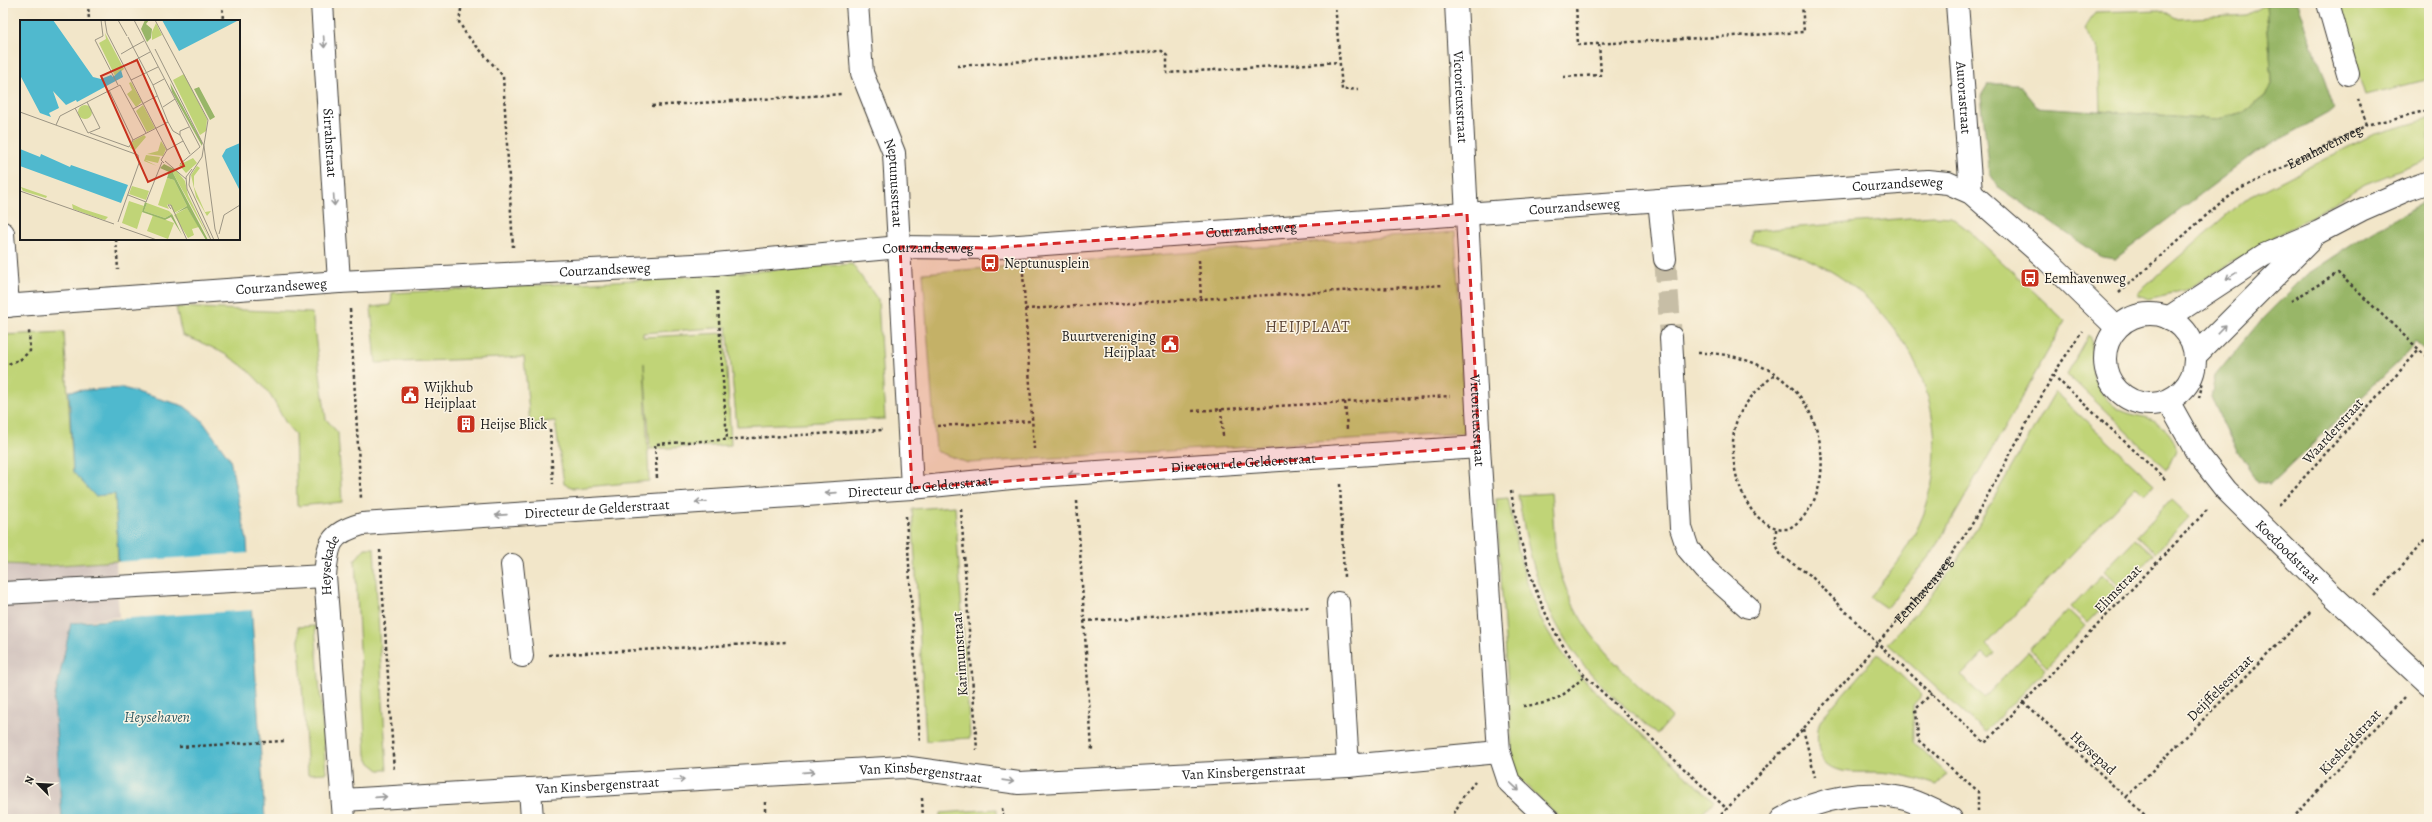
<svg xmlns="http://www.w3.org/2000/svg" width="2432" height="822" font-family="Alegreya,serif">
  <style>
    .industrial { fill: #cfc0bb }
    .green { fill: #c0d477; stroke: #6e784a }
    .forest { fill: #98b668; stroke: #5a6942 }
    .water { fill: #50b9ce; stroke: #366a75 }
    .pier { fill: #f2e6c9 }
    .lines { fill: none; stroke-linecap: round; stroke-linejoin: round }
    .minor-tunnel { stroke: #c7bea6; stroke-width: 22; stroke-dasharray: 22 11; stroke-linecap: butt }
    .minor-casing { stroke: #3c3a36; stroke-width: 24 }
    .path { stroke: #3c3a36; stroke-width: 2.5; stroke-dasharray: 3 3; stroke-linecap: butt }
    .minor { stroke: #fff; stroke-width: 22 }
    .oneway { stroke: #999 }
    .marked { fill: #d62828; fill-opacity: 0.2; stroke: #d62828; stroke-width: 3; stroke-dasharray: 8 5; stroke-linejoin: round }
    .labels { text-anchor: middle; dominant-baseline: central; stroke-width: 3; stroke-linejoin: round; paint-order: stroke }
    .street-label { font-size: 14px; fill: #1c1c1c; stroke: #fcf5e5 }
    .poi-label { font-size: 14px; fill: #1c1c1c; stroke: #fcf5e5; text-anchor: start }
    .water-label { font-size: 15px; font-style: italic; fill: #315b63; stroke: #fcf5e5 }
    .quarter-label { font-size: 16px; letter-spacing: 1px; fill: #5d4638; stroke: #fcf5e5 }
    .inset-road { fill: none; stroke: #9c9584; stroke-width: 1 }
    .view { fill: #c8321e; fill-opacity: 0.15; stroke: #c8321e; stroke-width: 2 }
    .inset-edge { fill: none; stroke: #1c1c1c; stroke-width: 2 }
  </style>
  <rect width="100%" height="100%" fill="#fcf5e5"/>
  <filter id="ink" filterUnits="userSpaceOnUse"><feTurbulence type="fractalNoise" baseFrequency=".025" numOctaves="2"/><feDisplacementMap in="SourceGraphic" scale="8" xChannelSelector="R" yChannelSelector="G"/><feConvolveMatrix kernelMatrix="1 2 1 2 8 2 1 2 1" color-interpolation-filters="sRGB"/></filter>
  <filter id="wash" filterUnits="userSpaceOnUse"><feTurbulence type="fractalNoise" baseFrequency=".012" numOctaves="4" result="noise"/><feDisplacementMap in="SourceGraphic" scale="16" xChannelSelector="R" yChannelSelector="G"/><feGaussianBlur stdDeviation="0.9" result="paint"/><feColorMatrix in="noise" values="0 0 0 0 0 0 0 0 0 0 0 0 0 0 0 0 0 1.4 0 .05"/><feComposite in="paint" operator="in"/></filter>
  <g filter="url(#wash)">
    <rect width="100%" height="100%" fill="#f2e6c9"/>
    <polygon class="industrial" points="116,538 121,619 54,701 62,819 3,819 3,560"/>
    <g class="green">
      <polygon points="2336,3 2429,3 2429,79 2366,95"/>
      <polygon points="2266,4 2272,82 2265,96 2244,112 2218,119 2100,111 2098,46 2084,29 2095,12 2160,10 2176,19 2246,15"/>
      <polygon points="2429,119 2429,159 2366,184 2185,290 2148,299 2137,294 2242,201 2374,134"/>
      <path d="M1933,216L1951,217L1968,230L2065,321L1948,527L1928,558L1886,608L1870,597C1891,571 1912,545 1924,513C1967,388 1877,262 1751,242L1752,231Z"/>
      <polygon points="1455,232 1466,433 968,463 936,451 923,273"/>
      <polygon points="852,264 878,300 885,419 737,426 727,327 643,333 643,337 725,333 731,445 650,449 644,363 649,481 574,488 564,484 555,421 530,424 524,357 376,363 371,307 391,305 392,293 652,279"/>
      <path d="M176,307L312,313L326,419L338,433L342,502L297,506L295,434C283,423 279,408 270,395C246,362 219,349 182,335Z"/>
      <polygon points="64,332 73,472 115,494 118,561 47,566 3,564 3,335"/>
      <path d="M2088,336C2094,343 2091,357 2092,366C2093,382 2101,395 2113,405C2125,415 2136,414 2150,419C2161,423 2176,437 2176,450L2167,470L2067,374Z"/>
      <polygon points="2055,392 2154,484 2145,494 2136,486 1986,645 1994,653 1989,659 1983,653 1961,676 1984,698 2028,652 2045,669 1985,732 1887,643 1925,603 1958,560"/>
      <path d="M1551,493C1554,516 1553,546 1559,568C1578,636 1624,671 1672,717L1657,735C1634,714 1608,694 1588,670C1544,620 1529,559 1518,495Z"/>
      <path d="M1508,498C1517,544 1525,594 1549,634C1570,670 1601,697 1632,725C1659,751 1686,776 1714,801L1697,819H1561L1517,777L1513,766L1496,499Z"/>
      <polygon points="2171,500 2189,517 2155,553 2137,536"/>
      <polygon points="955,506 970,738 926,741 912,509"/>
      <polygon points="2135,539 2153,555 2121,588 2104,571"/>
      <polygon points="365,548 374,548 387,770 379,770 369,762 366,755 355,560"/>
      <polygon points="2102,574 2119,591 2088,624 2071,607"/>
      <polygon points="2068,610 2085,626 2047,667 2030,650"/>
      <polygon points="315,626 326,773 308,774 298,627"/>
      <path d="M1878,654L1922,695L1913,705V742L1947,774L1937,785C1921,780 1906,775 1889,773C1863,769 1823,782 1818,746C1817,736 1817,728 1821,719Z"/>
      <polygon points="997,809 997,819 940,819 940,813"/>
    </g>
    <g class="forest">
      <polygon points="2298,3 2334,108 2328,113 2254,154 2115,259 2102,257 1999,188 1990,174 1981,96 1988,84 2018,84 2037,107 2218,119 2244,112 2265,96 2272,82 2266,4"/>
      <polygon points="2425,201 2429,208 2429,354 2415,342 2408,352 2270,484 2258,482 2233,444 2211,397 2215,376 2262,319 2306,275 2364,237"/>
    </g>
    <polygon class="water" points="123,388 184,406 201,419 230,459 247,541 265,819 62,819 54,701 71,623 121,619 115,494 95,496 73,472 69,391"/>
    <polygon class="pier" points="250,553 254,610 69,622 119,617 116,562"/>
  </g>
  <g filter="url(#ink)">
    <g class="lines">
      <polyline class="minor-tunnel" points="1665,259 1671,337"/>
      <g class="minor-casing">
        <g id="minor">
          <path id="s3" d="M322,3L339,282"/>
          <path id="s4" d="M857,3L862,73L894,153L912,488"/>
          <path id="s5" d="M1456,3L1479,447L1499,752L1509,782L1548,819"/>
          <path id="s6" d="M1957,3L1971,193"/>
          <polyline points="2328,3 2348,74"/>
          <polyline points="1659,200 1665,259"/>
          <polyline points="3,233 8,306"/>
          <path id="s7" d="M3,306L339,282L715,264L900,247L989,248L1927,181L1948,183L1971,193L2045,258L2117,328"/>
          <circle cx="2150" cy="359" r="45"/>
          <polyline points="2168,318 2264,255 2319,232 2361,210 2409,189 2429,182"/>
          <polyline points="1671,337 1681,528 1688,549 1705,569 1748,607"/>
          <polyline points="2195,356 2309,242"/>
          <path id="s8" d="M2168,401L2197,453L2226,490L2329,592L2429,685"/>
          <polyline points="512,565 522,656"/>
          <polyline points="3,593 325,576"/>
          <polyline points="1338,603 1348,766"/>
          <polyline points="530,789 532,819"/>
          <path id="s9" d="M343,800L903,767L1019,783L1348,766L1499,752"/>
          <path id="s10" d="M344,819L325,576C328,543 329,534 362,524L912,488L1021,477L1479,447"/>
          <path d="M1782,819C1819,798 1867,788 1909,800C1924,805 1937,812 1951,819"/>
        </g>
      </g>
      <g class="path">
        <polyline points="88,3 89,21"/>
        <polyline points="222,3 223,21"/>
        <polyline points="462,3 459,22 466,34 503,76 513,247"/>
        <polyline points="1335,3 1342,90 1358,89"/>
        <polyline points="1576,3 1578,45 1804,32 1802,3"/>
        <polyline points="957,66 1162,51 1167,56 1167,73 1339,62"/>
        <polyline points="1563,77 1601,75 1599,43"/>
        <polyline points="2358,99 2367,125"/>
        <polyline points="652,106 842,94"/>
        <polyline points="116,239 118,270"/>
        <polyline points="1199,260 1201,299"/>
        <polyline points="1023,273 1034,449"/>
        <polyline points="717,291 727,440"/>
        <path id="s1" d="M2119,293L2219,204L2240,189L2367,125L2429,110"/>
        <polyline points="2291,301 2338,273 2429,359"/>
        <polyline points="350,309 361,498"/>
        <polyline points="1025,309 1444,285"/>
        <path d="M1698,353C1725,352 1753,360 1776,374L1777,375C1787,383 1796,390 1803,401C1829,438 1831,505 1788,529C1742,531 1724,456 1737,420C1745,401 1760,386 1776,374"/>
        <polyline points="3,366 21,359 30,351 29,331"/>
        <polyline points="2053,375 2167,481"/>
        <polyline points="2199,398 2203,381"/>
        <polyline points="1345,402 1347,429"/>
        <polyline points="1221,409 1223,436"/>
        <polyline points="1192,411 1450,396"/>
        <polyline points="937,426 1032,421"/>
        <polyline points="550,429 553,484"/>
        <polyline points="657,478 655,444 882,430"/>
        <polyline points="1340,484 1344,577"/>
        <path d="M1511,491C1522,559 1541,623 1585,676L1727,809"/>
        <polyline points="1077,501 1092,751"/>
        <polyline points="2279,505 2419,350"/>
        <polyline points="961,509 977,750"/>
        <polyline points="906,516 920,743"/>
        <polyline points="1776,529 1776,544 1781,556 1810,575 1878,644 1985,743 2207,510"/>
        <polyline points="380,550 394,771"/>
        <polyline points="2374,596 2429,536"/>
        <polyline points="1084,621 1311,607"/>
        <polyline points="549,655 786,642"/>
        <polyline points="1932,693 1916,709 1918,740 1978,791 1978,811"/>
        <polyline points="2024,702 2149,819"/>
        <path d="M1523,706C1557,703 1560,698 1585,676"/>
        <polyline points="1803,729 1815,777"/>
        <polyline points="179,747 284,741"/>
        <polyline points="2126,797 2311,611"/>
        <polyline points="922,798 923,819"/>
        <polyline points="765,802 765,819"/>
        <polyline points="1002,808 1003,819"/>
        <polyline points="1451,819 1464,795 1475,782"/>
        <path id="s2" d="M1717,819L1803,729L1937,575L1971,526L2053,375L2082,331"/>
        <polyline points="2292,819 2404,698"/>
      </g>
      <use href="#minor" class="minor"/>
    </g>
    <defs><path id="oneway-shaft" d="M-6 0H5M1.5-3L5.5 0L1.5 3" fill="none" stroke-width="1.6" stroke-linecap="round" stroke-linejoin="round"/></defs>
    <g class="oneway">
      <use href="#oneway-shaft" transform="translate(324 42) rotate(86)"/>
      <use href="#oneway-shaft" transform="translate(334 200) rotate(86)"/>
      <use href="#oneway-shaft" transform="translate(2231 276) rotate(148)"/>
      <use href="#oneway-shaft" transform="translate(2222 329) rotate(-46)"/>
      <use href="#oneway-shaft" transform="translate(1074 474) rotate(177)"/>
      <use href="#oneway-shaft" transform="translate(831 493) rotate(176)"/>
      <use href="#oneway-shaft" transform="translate(701 502) rotate(176)"/>
      <use href="#oneway-shaft" transform="translate(501 515) rotate(176)"/>
      <use href="#oneway-shaft" transform="translate(809 772) rotate(-4)"/>
      <use href="#oneway-shaft" transform="translate(679 780) rotate(-3)"/>
      <use href="#oneway-shaft" transform="translate(1008 781) rotate(8)"/>
      <use href="#oneway-shaft" transform="translate(1515 787) rotate(43)"/>
      <use href="#oneway-shaft" transform="translate(381 797) rotate(-4)"/>
    </g>
  </g>
  <path class="marked" d="M1467,214L1479,447L912,488L900,247L989,248Z"/>
  <defs>
    <g id="bus-square" transform="scale(1)"><rect x="-9" y="-9" width="18" height="18" rx="4" fill="#c8321e" stroke="#fcf5e5"/><path d="M-5-6H5V4H4V6H2V4H-2V6H-4V4H-5ZM-3.5-4V0h7V-4ZM-3.5 1.2v1.5H-2V1.2ZM2 1.2v1.5H3.5V1.2Z" fill="#fff"/></g>
    <g id="civic-square" transform="scale(1)"><rect x="-9" y="-9" width="18" height="18" rx="4" fill="#c8321e" stroke="#fcf5e5"/><path d="M-.6-6.5H3V-4.5H.6V-3L4-1V1h2V6H-6V1h2V-1L-.6-3ZM-1.2 2.5V6h2.4V2.5Z" fill="#fff"/></g>
    <g id="building-square" transform="scale(1)"><rect x="-9" y="-9" width="18" height="18" rx="4" fill="#c8321e" stroke="#fcf5e5"/><path d="M-4-6H4V6H1V3H-1V6H-4ZM-2.5-4.3h1.7v1.8h-1.7ZM.8-4.3h1.7v1.8H.8ZM-2.5-1h1.7V.8h-1.7ZM.8-1h1.7V.8H.8Z" fill="#fff"/></g>
  </defs>
  <g fill-rule="evenodd">
    <use href="#bus-square" x="990" y="263"/>
    <use href="#bus-square" x="2030" y="278"/>
    <use href="#civic-square" x="1170" y="344"/>
    <use href="#civic-square" x="410" y="395"/>
    <use href="#building-square" x="466" y="424"/>
  </g>
  <g class="labels">
    <g class="street-label">
      <text stroke="none"><textPath href="#s5" startOffset="94">Victorieuxstraat</textPath></text>
      <text stroke="none"><textPath href="#s6" startOffset="95">Aurorastraat</textPath></text>
      <text stroke="none"><textPath href="#s3" startOffset="140">Sirrahstraat</textPath></text>
      <text stroke="none"><textPath href="#s1" startOffset="254">Eemhavenweg</textPath></text>
      <text stroke="none"><textPath href="#s4" startOffset="186">Neptunusstraat</textPath></text>
      <text stroke="none"><textPath href="#s7" startOffset="1899">Courzandseweg</textPath></text>
      <text stroke="none"><textPath href="#s7" startOffset="1575">Courzandseweg</textPath></text>
      <text stroke="none"><textPath href="#s7" startOffset="1251">Courzandseweg</textPath></text>
      <text stroke="none"><textPath href="#s7" startOffset="927">Courzandseweg</textPath></text>
      <text stroke="none"><textPath href="#s7" startOffset="603">Courzandseweg</textPath></text>
      <text stroke="none"><textPath href="#s7" startOffset="279">Courzandseweg</textPath></text>
      <text stroke="none"><textPath href="#s5" startOffset="418">Victorieuxstraat</textPath></text>
      <text transform="translate(2333 431) rotate(-48)">Waarderstraat</text>
      <text stroke="none"><textPath href="#s10" startOffset="1198">Directeur de Gelderstraat</textPath></text>
      <text stroke="none"><textPath href="#s10" startOffset="874">Directeur de Gelderstraat</textPath></text>
      <text stroke="none"><textPath href="#s10" startOffset="550">Directeur de Gelderstraat</textPath></text>
      <text stroke="none"><textPath href="#s8" startOffset="194">Koedoodstraat</textPath></text>
      <text stroke="none"><textPath href="#s10" startOffset="255">Heysekade</textPath></text>
      <text transform="translate(2118 589) rotate(-46)">Elimstraat</text>
      <text stroke="none"><textPath href="#s2" startOffset="308">Eemhavenweg</textPath></text>
      <text transform="translate(960 654) rotate(-94)">Karimunstraat</text>
      <text transform="translate(2220 688) rotate(-45)">Deijffelsestraat</text>
      <text transform="translate(2350 742) rotate(-47)">Kiesheidstraat</text>
      <text transform="translate(2093 753) rotate(43)">Heysepad</text>
      <text stroke="none"><textPath href="#s9" startOffset="903">Van Kinsbergenstraat</textPath></text>
      <text stroke="none"><textPath href="#s9" startOffset="579">Van Kinsbergenstraat</textPath></text>
      <text stroke="none"><textPath href="#s9" startOffset="255">Van Kinsbergenstraat</textPath></text>
    </g>
    <g class="poi-label">
      <text x="1004" y="263">Neptunusplein</text>
      <text x="2044" y="278">Eemhavenweg</text>
      <text x="1156" y="336" text-anchor="end">Buurtvereniging<tspan x="1156" dy="16">Heijplaat</tspan></text>
      <text x="424" y="387">Wijkhub<tspan x="424" dy="16">Heijplaat</tspan></text>
      <text x="480" y="424">Heijse Blick</text>
    </g>
    <g class="water-label">
      <text x="157" y="717">Heysehaven</text>
    </g>
    <g class="quarter-label">
      <text x="1308" y="327">HEIJPLAAT</text>
    </g>
  </g>
  <g transform="translate(20 20)">
    <rect width="220" height="220" fill="#f2e6c9"/>
    <path d="M136,3L142,15L132,20V12ZM85,13L104,49L95,56L79,23L86,19ZM164,54L187,99L186,111L180,115L153,60ZM111,62L122,82L116,87L107,74L112,70L109,63ZM123,85L135,108L127,112L116,91ZM58 92a7 7 0 1 1 14 0a7 7 0 1 1-14 0ZM124,115L126,117L115,130L110,128L113,121ZM141,121L146,129L143,136L127,134L138,131ZM126,135L140,137L138,143L125,140L137,146L124,141ZM173,138L177,143L166,153L159,145ZM177,146L180,148L174,156V167L185,192L191,191L187,196L176,177L171,155ZM156,150L165,161L168,175L190,220L153,153ZM147,158L154,160L167,186L154,193L150,184L147,185L149,189L138,185ZM112,166L129,171L126,180L109,174ZM1,167L27,176L26,178L3,171ZM109,181L124,186L117,209L102,203ZM127,183L149,191L152,194L145,198L124,191ZM52,184L63,189L88,197L85,200L78,198L53,189ZM167,188L179,207L172,209L174,215L168,218L154,195ZM133,195L154,203L148,219L127,211Z" fill="#c0d477"/>
    <path d="M125,0H129L126,4L132,9L131,18L127,22L121,9ZM150,63L182,122V126L152,72ZM179,67L195,97L190,100L174,69ZM144,144L156,150L153,153L188,220H186L167,188L154,194L167,186L154,160L147,158L149,152L140,148ZM125,182L127,183L124,191L145,198L152,194L162,215L151,197L145,200L122,192Z" fill="#98b668"/>
    <path d="M0,0H33L73,57L81,59L91,55L93,57L101,50L103,57L57,82L56,80L46,85L33,71L39,88L29,93L31,97L20,93L0,55ZM142,0H219L159,31ZM220,123V169H219L202,136L206,129ZM0,129L20,137L21,134L50,147L51,145L108,165L101,183L0,146Z" fill="#50b9ce"/>
    <path class="inset-road" d="M81,0L83,16L75,20L98,65M87,0L85,1L87,13L147,130M98,0L107,16M114,0L180,127L160,144M135,0L188,100L182,137L170,155L169,165L194,220M124,21L113,27L133,65L148,102L153,111L160,115L170,134M135,29L184,126L195,209L199,220M101,34L113,27L108,17M104,46L130,32M111,60L138,47M133,65L144,59M89,70L113,120M67,82L80,108L68,113M143,87L155,79M55,88L68,113M113,89L137,76M0,92L118,135L119,143L98,202M36,105L40,96L100,65L126,113M70,113L109,127L113,120L148,102M160,115V111L169,107M147,130L163,121M145,141L166,159M144,143L141,140L147,130M172,149L166,157L167,169L191,220M0,171L94,204M108,175L126,182L142,142M151,189L148,185H151L167,220M100,207L137,220M199,214L204,195L220,185"/>
    <path class="view" d="M117,40L164,146L128,162L81,56Z"/>
    <rect width="220" height="220" class="inset-edge"/>
  </g>
  <rect width="2432" height="822" fill="none" stroke="#fcf5e5" stroke-width="16"/>
  <g transform="translate(38 784) rotate(294)" stroke="#fcf5e5" stroke-width="3" paint-order="stroke">
  <path d="M0-3L7 15L0 10L-7 15Z" fill="#1c1c1c"/>
  <text y="-6" font-size="11" font-weight="bold" text-anchor="middle" fill="#1c1c1c">N</text>
  </g>
</svg>
